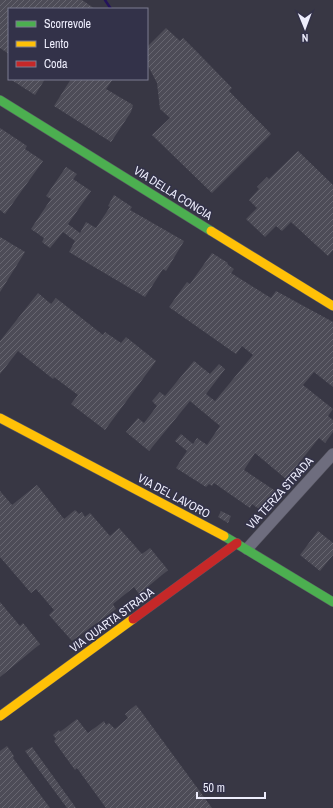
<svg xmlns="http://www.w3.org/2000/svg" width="333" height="808" font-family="'Archivo Narrow',sans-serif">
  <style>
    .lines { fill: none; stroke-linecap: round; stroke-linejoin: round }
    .stream { stroke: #24135b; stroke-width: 2.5 }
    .building { fill: url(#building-hatch) }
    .street-casing { stroke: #565561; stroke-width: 12 }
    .fast-casing { stroke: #565561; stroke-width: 10 }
    .slow-casing { stroke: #565561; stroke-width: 10 }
    .jam-casing { stroke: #565561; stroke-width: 10 }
    .street { stroke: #6e6d7e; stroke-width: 11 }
    .fast { stroke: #4caf50; stroke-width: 9 }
    .slow { stroke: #ffc107; stroke-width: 9 }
    .jam { stroke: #c62828; stroke-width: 9 }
    .labels { text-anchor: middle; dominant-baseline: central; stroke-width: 3; stroke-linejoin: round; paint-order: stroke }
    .street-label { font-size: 12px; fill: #ededfc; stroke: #333249 }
  </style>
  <defs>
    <pattern id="building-hatch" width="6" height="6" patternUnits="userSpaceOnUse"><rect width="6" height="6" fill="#4d4c57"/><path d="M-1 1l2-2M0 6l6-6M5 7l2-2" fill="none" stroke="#676670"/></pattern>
  </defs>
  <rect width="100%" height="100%" fill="#383744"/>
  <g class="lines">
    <polyline class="stream" points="105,0 111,9"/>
  </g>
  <g class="building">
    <polygon points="0,0 82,0 95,9 9,9 9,54 0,48"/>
    <polygon points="166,28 180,41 183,38 199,54 232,88 229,91 271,134 212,193 152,135 170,118 160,109 157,83 147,64 147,47"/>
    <polygon points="10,79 45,79 35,95"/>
    <polygon points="71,79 113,79 106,89 133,105 131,112 111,142 54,106"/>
    <polygon points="0,128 27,146 25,149 43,161 5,214 0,210"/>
    <polygon points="298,151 333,185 333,250 328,256 291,222 282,231 276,226 265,237 246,219 257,208 249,200 259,189 257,187 267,177 269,179"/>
    <polygon points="66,167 77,174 73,179 91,191 68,224 80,233 86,222 96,228 110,207 108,206 114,195 132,207 130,210 184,241 166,271 163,269 145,297 69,252 75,241 63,232 50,248 42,242 44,238 31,229 51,199 46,196"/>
    <polygon points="0,237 25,252 0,292"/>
    <polygon points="212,253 228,263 227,264 234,269 231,273 271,298 276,291 333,322 333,387 314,372 303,385 333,409 328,416 333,420 333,432 325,443 319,438 286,479 255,453 244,470 277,492 268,507 263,504 259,509 252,504 250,508 214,483 212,486 209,484 206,487 176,468 187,451 175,441 181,434 193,444 197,438 207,445 220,426 190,401 149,451 126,432 138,418 144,423 157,406 152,401 160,392 165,396 194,361 210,374 219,364 225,369 206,394 215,401 253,355 242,346 236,354 169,307 187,282 190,284"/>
    <polygon points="38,293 51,304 56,298 103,335 105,332 121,343 126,337 156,361 105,430 71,404 78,395 54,377 53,379 18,351 0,374 0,341"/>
    <polygon points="37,485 64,519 75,510 79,514 82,512 85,517 90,513 110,536 119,528 142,554 150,548 168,570 139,594 134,587 113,604 116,609 72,641 49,615 54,610 36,589 31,593 0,557 0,491 12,505"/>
    <polygon points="221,511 231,516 228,523 218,517"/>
    <polygon points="318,531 333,543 333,555 320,571 300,555"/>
    <polygon points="0,602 20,626 23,623 40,644 0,677"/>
    <polygon points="136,705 140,710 212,808 106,808 77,768 75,770 54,741 56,739 53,735 59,730 60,732 77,719 88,733 104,721 106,725 109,723 115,729 128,718 125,714"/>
    <polygon points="7,746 14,756 13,758 50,808 0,808 0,751"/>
    <polygon points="32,747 76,808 67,808 25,751"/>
  </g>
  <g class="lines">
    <g class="street-casing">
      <polyline id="street" points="247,549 333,454"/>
    </g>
    <g class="fast-casing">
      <g id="fast">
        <polyline points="0,100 211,231"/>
        <polyline points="224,536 333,602"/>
      </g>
    </g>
    <g class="slow-casing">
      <g id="slow">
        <polyline points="211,231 333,306"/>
        <polyline points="0,418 224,536"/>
        <polyline points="0,716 133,619"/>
      </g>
    </g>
    <g class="jam-casing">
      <polyline id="jam" points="133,619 237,543"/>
    </g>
    <use href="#street" class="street"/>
    <use href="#fast" class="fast"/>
    <use href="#slow" class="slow"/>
    <use href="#jam" class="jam"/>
  </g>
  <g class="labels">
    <g class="street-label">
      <text transform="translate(173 193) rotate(32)">VIA DELLA CONCIA</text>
      <text transform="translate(280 493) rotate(-48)">VIA TERZA STRADA</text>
      <text transform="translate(174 496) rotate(28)">VIA DEL LAVORO</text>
      <text transform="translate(112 620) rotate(-36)">VIA QUARTA STRADA</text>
    </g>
  </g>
  <rect x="8" y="8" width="140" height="72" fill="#333249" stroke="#7d7d91"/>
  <rect x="16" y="21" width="20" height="6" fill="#4caf50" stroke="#7d7d91"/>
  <text x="44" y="28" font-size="12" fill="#ededfc">Scorrevole</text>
  <rect x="16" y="41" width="20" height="6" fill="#ffc107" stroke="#7d7d91"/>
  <text x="44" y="48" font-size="12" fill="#ededfc">Lento</text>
  <rect x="16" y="61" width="20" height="6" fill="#c62828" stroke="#7d7d91"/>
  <text x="44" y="68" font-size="12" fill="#ededfc">Coda</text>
  <g transform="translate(305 28) rotate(179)" stroke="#333249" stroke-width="3" paint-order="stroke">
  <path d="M0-3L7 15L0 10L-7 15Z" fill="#ededfc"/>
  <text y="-6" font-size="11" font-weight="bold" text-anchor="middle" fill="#ededfc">N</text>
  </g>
  <path d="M197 792v6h68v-6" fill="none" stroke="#ededfc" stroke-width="2"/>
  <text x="203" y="792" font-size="12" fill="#ededfc" stroke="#333249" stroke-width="3" paint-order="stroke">50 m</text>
</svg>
